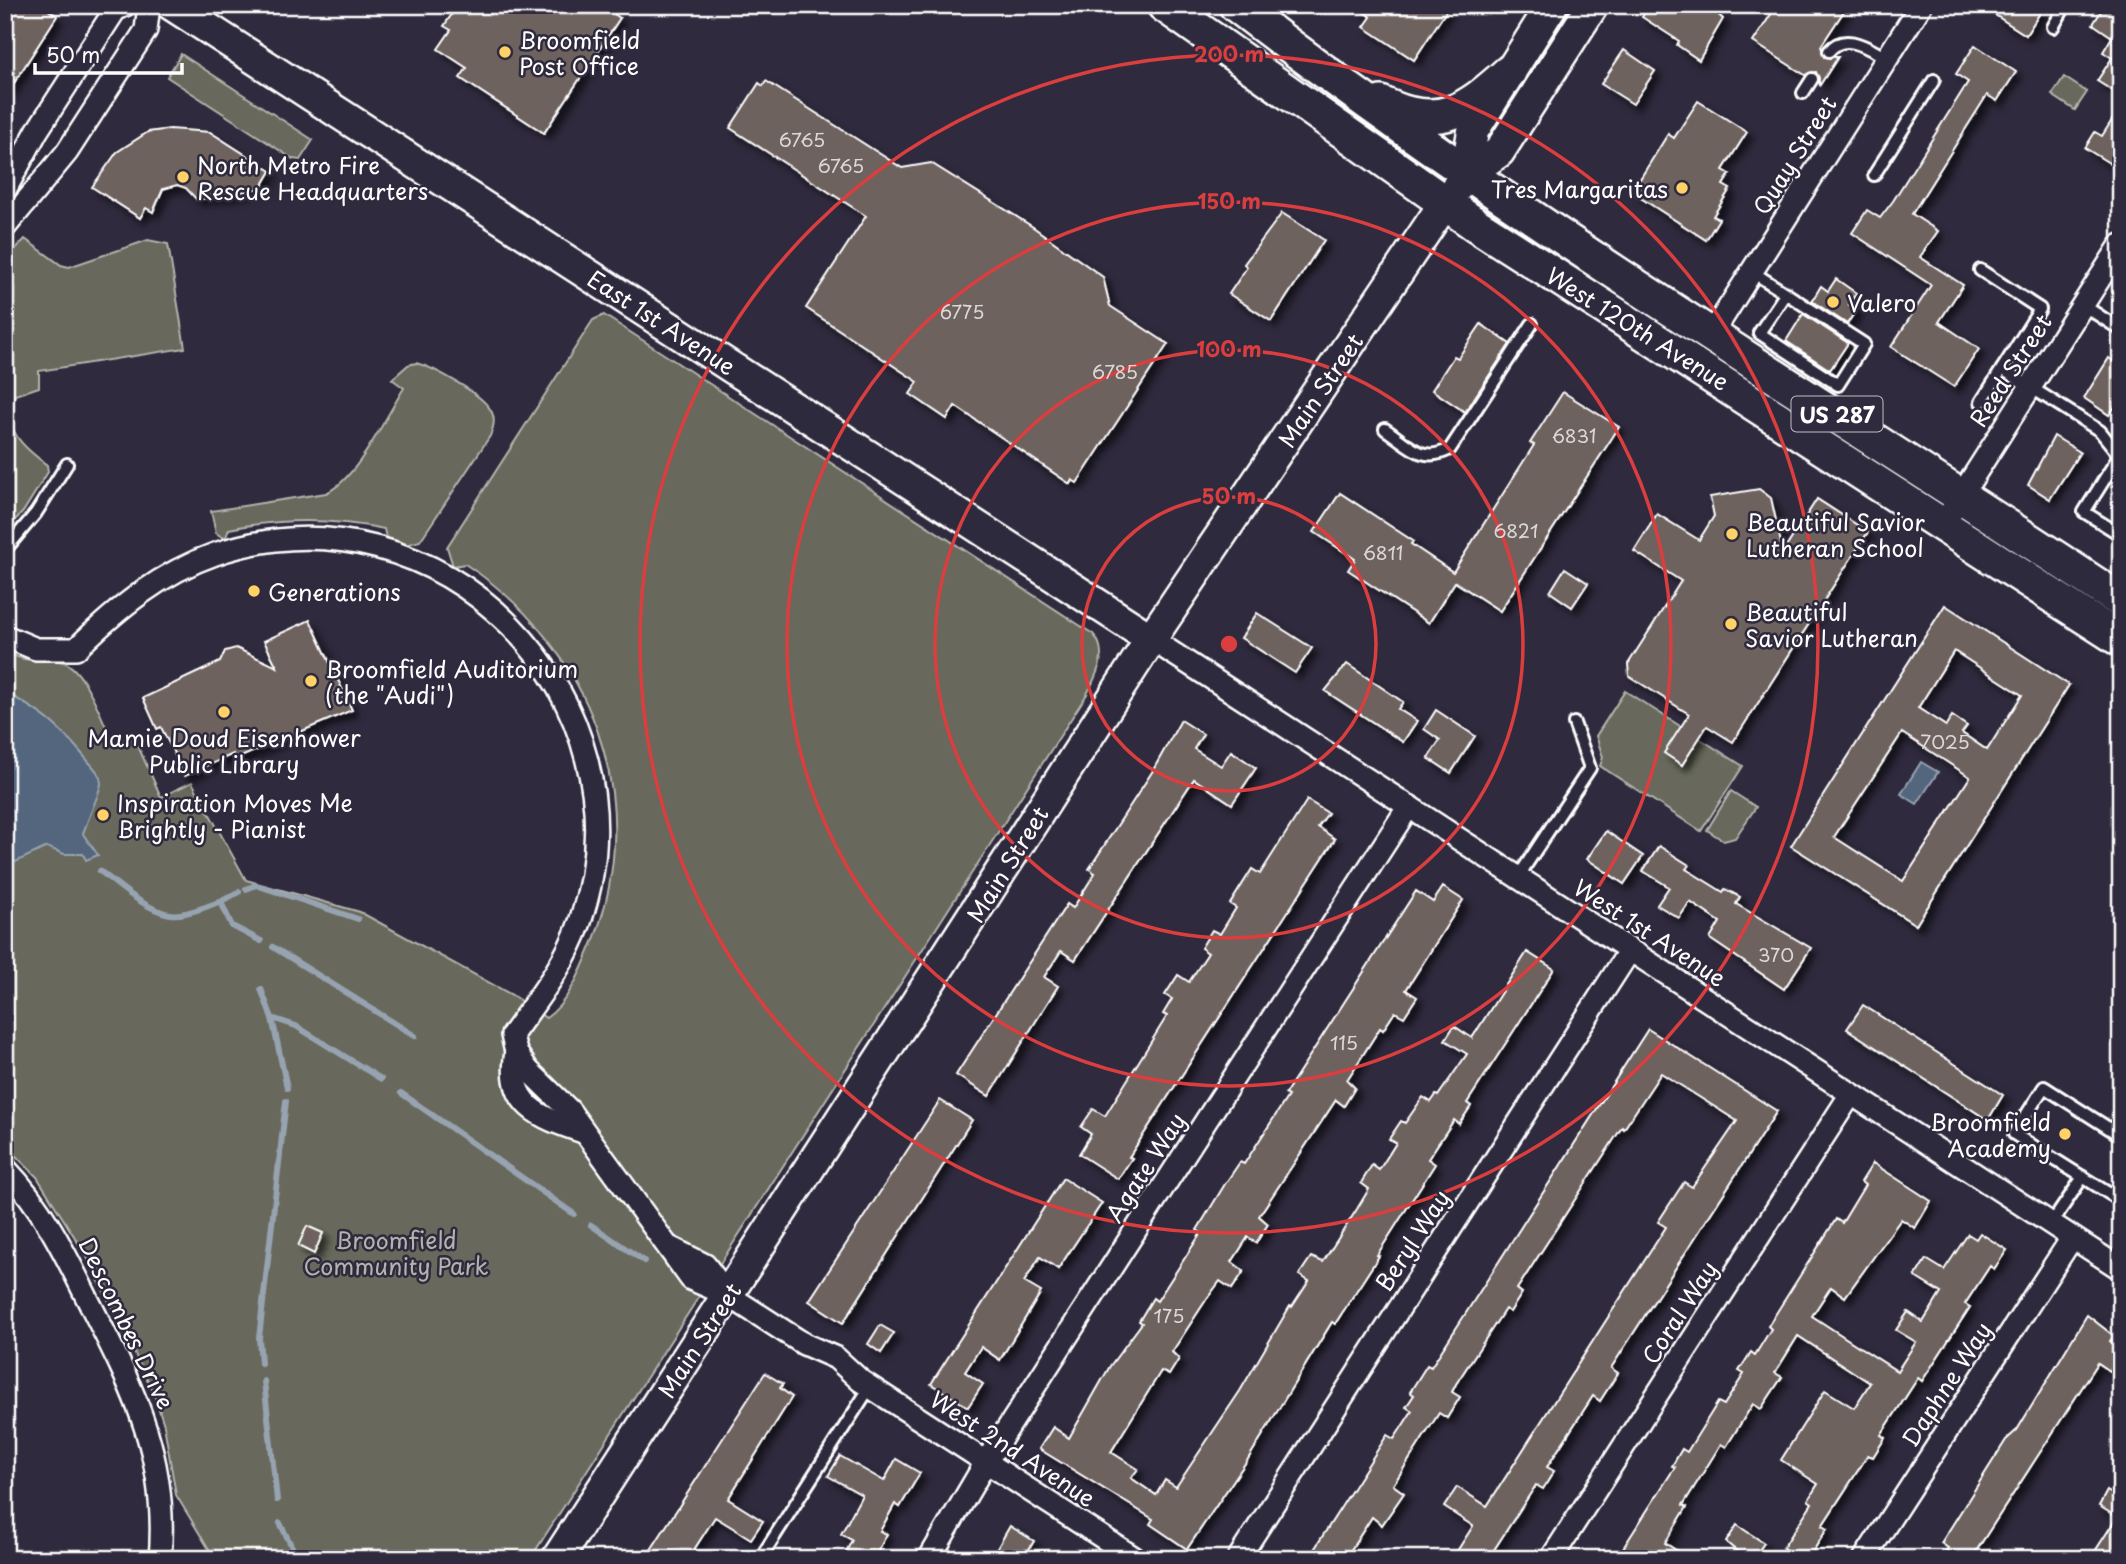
<svg xmlns="http://www.w3.org/2000/svg" width="2126" height="1564" font-family="'Playpen Sans',sans-serif">
  <style>
    .green { fill: #67695b; stroke: #b3b4ad; stroke-width: 2 }
    .water { fill: #52667d; stroke: #97a3b1; stroke-width: 2 }
    .lines { fill: none; stroke-linecap: round; stroke-linejoin: round }
    .stream { stroke: #97a3b1; stroke-width: 6 }
    .building { fill: #6e625e; stroke: #fff; stroke-width: 2; fill-rule: evenodd; filter: url(#shadow) }
    .lane-casing { stroke: #fff; stroke-width: 16 }
    .street-casing { stroke: #fff; stroke-width: 26 }
    .secondary-casing { stroke: #fff; stroke-width: 35 }
    .primary-casing { stroke: #fff; stroke-width: 38 }
    .lane { stroke: #2f2a3d; stroke-width: 10 }
    .street { stroke: #2f2a3d; stroke-width: 21 }
    .secondary { stroke: #2f2a3d; stroke-width: 30 }
    .primary { stroke: #2f2a3d; stroke-width: 33 }
    .ring { fill: none; stroke: #da3e3e; stroke-width: 3.5 }
    .poi-dot { fill: #ffd166; stroke: #2f2a3d; stroke-width: 2.5 }
    .labels { text-anchor: middle; dominant-baseline: central; stroke-width: 5; stroke-linejoin: round; paint-order: stroke }
    .number-label { font-size: 19px; fill: #dbd8d7 }
    .shield { fill: #2f2a3d; stroke: #c1bfc5; stroke-width: 2 }
    .shield-label { font-size: 21px; font-weight: bold; fill: #fff }
    .poi-label { font-size: 23px; fill: #fff; stroke: #2f2a3d; text-anchor: start }
    .street-label { font-size: 23px; fill: #fff; stroke: #2f2a3d }
    .park-label { font-size: 23px; fill: #b3b4ad; stroke: #2f2a3d }
    .centre { fill: #da3e3e; stroke: #2f2a3d; stroke-width: 3.5 }
    .ring-label { font-size: 21px; text-anchor: middle; font-weight: bold; fill: #da3e3e; stroke: #2f2a3d; stroke-width: 5; stroke-linejoin: round; paint-order: stroke }
  </style>
  <defs>
    <filter id="shadow"><feDropShadow dx="5.5" dy="5.5" stdDeviation="3.5" flood-color="#0009"/></filter>
  </defs>
  <rect width="100%" height="100%" fill="#2f2a3d"/>
  <filter id="ink" filterUnits="userSpaceOnUse"><feTurbulence type="fractalNoise" baseFrequency=".0143" numOctaves="2"/><feDisplacementMap in="SourceGraphic" scale="14" xChannelSelector="R" yChannelSelector="G"/><feConvolveMatrix kernelMatrix="1 2 1 2 8 2 1 2 1" color-interpolation-filters="sRGB"/></filter>
  <g filter="url(#ink)">
    <g class="green">
      <polygon points="181,54 313,140 300,160 293,159 167,77"/>
      <polygon points="2064,77 2087,92 2075,110 2052,95"/>
      <path d="M25,239L61,265L69,267L148,240L168,244L185,348L39,371V387L15,395C0,429 24,447 47,465L48,472L23,512L5,530V260Z"/>
      <path d="M604,315L1093,634C1110,652 1096,676 1087,694L530,1559H215L176,1495L164,1425L153,1391L87,1257L37,1177L5,1145V650C26,666 44,657 63,662C85,668 105,726 114,746L133,735L161,797L192,782L246,880L360,912L512,995L546,1018C569,1003 583,966 593,942C649,799 591,646 465,564L453,566L447,547L593,320Z"/>
      <path d="M416,363C435,368 480,393 490,409C496,418 494,426 490,436L420,541L406,545L386,538L384,529C331,518 282,518 229,529L226,537H222L216,533L211,511L326,493C357,479 385,418 404,388L392,379L408,365Z"/>
      <polygon points="1625,691 1743,766 1701,831 1600,766 1603,757 1596,736"/>
      <polygon points="1731,791 1756,807 1735,838 1724,841 1707,830"/>
    </g>
    <g class="water">
      <path d="M5,692C45,714 59,726 88,761C94,768 100,773 101,783C101,790 86,823 83,834L98,855L86,860L83,854H64L47,847L5,867Z"/>
      <polygon points="1921,762 1938,772 1917,804 1901,794"/>
    </g>
    <g class="lines">
      <g class="stream">
        <path d="M100,871C118,885 147,911 170,914C186,917 225,900 239,892"/>
        <polyline points="246,889 256,885 358,919"/>
        <polyline points="221,902 232,926 261,941"/>
        <polyline points="273,947 415,1036"/>
        <polyline points="261,989 272,1018 287,1088"/>
        <polyline points="272,1018 296,1026 381,1079"/>
        <polyline points="401,1093 574,1214"/>
        <polyline points="591,1225 644,1261"/>
        <polyline points="261,1363 259,1338 286,1101"/>
        <polyline points="264,1381 277,1500"/>
        <polyline points="280,1523 298,1559"/>
      </g>
    </g>
    <g class="building">
      <polygon points="5,5 41,5 57,16 5,97"/>
      <polygon points="458,5 601,5 620,18 544,133 460,78 467,68 438,49 451,30 444,26"/>
      <polygon points="1353,5 1450,5 1414,60 1364,27 1371,17"/>
      <polygon points="1649,5 1708,5 1723,19 1699,60 1677,45 1679,41 1642,17"/>
      <polygon points="1777,5 1848,5 1821,46 1824,57 1838,57 1820,85 1816,72 1805,75 1753,42"/>
      <polygon points="2001,5 2045,5 2026,35 1995,15"/>
      <polygon points="2105,5 2121,5 2121,96 2097,81 2112,58 2103,52 2112,37 2093,24"/>
      <polygon points="1975,45 2016,72 1997,101 1987,95 1912,214 1938,231 1920,257 1963,285 1939,322 1979,349 1954,387 1891,347 1931,285 1852,233 1867,210 1880,218 1893,201 1968,82 1956,74"/>
      <polygon points="1624,50 1655,71 1633,104 1601,84"/>
      <polygon points="766,81 902,168 931,163 1033,227 1103,277 1110,306 1168,344 1077,483 1072,480 1070,484 955,406 947,419 910,394 918,382 806,308 866,216 730,128 759,83 763,86"/>
      <polygon points="1698,101 1747,132 1723,170 1730,174 1723,185 1730,189 1713,216 1719,219 1706,240 1636,195 1639,190 1635,187 1668,134 1674,138"/>
      <polygon points="2121,106 2121,155 2114,166 2085,148 2095,132 2102,136"/>
      <polygon points="170,129 210,132 271,171 261,188 197,200 186,188 177,185 163,189 153,212 146,208 140,218 92,187 117,152 148,132"/>
      <polygon points="1282,213 1324,240 1271,321 1229,294 1247,267 1244,264"/>
      <polygon points="1836,279 1856,293 1849,305 1857,309 1847,324 1812,301 1821,286 1828,291"/>
      <polygon points="1803,314 1848,343 1830,370 1786,341"/>
      <polygon points="1481,324 1510,344 1465,412 1432,390 1454,356 1458,358"/>
      <polygon points="2109,358 2121,366 2121,398 2109,415 2084,398"/>
      <polygon points="1563,392 1619,427 1500,611 1455,582 1429,623 1348,570 1355,559 1314,532 1340,493 1413,541 1411,544 1453,572 1534,445 1530,443"/>
      <polygon points="2054,436 2080,452 2050,499 2028,485"/>
      <polygon points="1759,489 1771,498 1783,552 1817,499 1868,532 1733,742 1707,726 1682,765 1664,753 1689,714 1629,676 1628,664 1681,581 1634,551 1657,514 1699,540 1714,516 1710,497"/>
      <polygon points="1565,568 1588,583 1572,607 1550,592"/>
      <path d="M1945,605L2069,685L1916,925L1791,846ZM1954,651L2022,695L1987,750L1962,733L1967,726L1952,716L1946,726L1918,708ZM1902,733L1970,777L1903,881L1834,837Z"/>
      <polygon points="1257,613 1312,648 1295,673 1241,638"/>
      <polygon points="310,620 352,710 236,759 233,754 185,776 161,727 157,729 143,698 220,662 225,651 236,648 277,667 264,641"/>
      <polygon points="1347,664 1403,702 1398,709 1417,721 1403,742 1325,691"/>
      <polygon points="1436,710 1475,736 1451,773 1428,758 1440,740 1424,729"/>
      <polygon points="1181,720 1203,734 1194,749 1221,766 1231,751 1256,768 1232,804 1194,779 1075,960 1061,951 1044,977 1058,986 989,1096 956,1075 1067,904 1073,908 1095,873 1089,869 1152,772"/>
      <polygon points="1307,800 1328,813 1318,827 1335,839 1129,1157 1132,1158 1118,1179 1079,1154 1091,1134 1081,1127 1093,1109 1105,1116 1167,1016 1163,1014 1172,999 1165,995 1178,975 1189,982 1208,953 1201,948 1212,930 1220,934 1236,908 1230,904 1252,869 1260,874"/>
      <polygon points="1606,831 1643,856 1624,884 1587,859"/>
      <polygon points="1659,846 1689,865 1686,869 1723,892 1725,889 1740,897 1736,904 1811,948 1784,989 1710,939 1720,922 1690,902 1679,918 1657,905 1669,887 1643,871"/>
      <polygon points="1443,887 1463,900 1406,990 1417,997 1404,1017 1395,1012 1383,1030 1380,1028 1347,1080 1355,1088 1344,1106 1336,1100 1259,1216 1268,1224 1256,1243 1248,1237 1232,1262 1244,1271 1232,1289 1220,1281 1206,1300 1172,1352 1179,1359 1169,1375 1161,1371 1111,1452 1138,1469 1131,1478 1156,1495 1165,1480 1176,1487 1240,1391 1290,1306 1292,1307 1309,1281 1299,1275 1311,1257 1323,1262 1357,1209 1369,1189 1361,1183 1372,1165 1379,1170 1396,1143 1389,1139 1401,1121 1405,1123 1423,1097 1431,1102 1436,1095 1438,1096 1467,1054 1445,1040 1454,1026 1472,1038 1527,952 1554,969 1467,1103 1471,1106 1459,1124 1454,1120 1428,1159 1435,1164 1377,1255 1379,1256 1335,1324 1332,1322 1248,1459 1187,1549 1150,1524 1153,1519 1039,1449 1053,1427 1069,1438 1110,1366 1142,1323 1139,1321 1153,1298 1157,1301 1201,1233 1197,1230 1225,1184 1240,1162 1244,1164 1288,1096 1285,1094 1416,891 1433,902"/>
      <polygon points="1863,1005 2003,1095 1988,1120 1847,1029"/>
      <polygon points="1648,1029 1777,1111 1611,1368 1618,1373 1600,1401 1593,1396 1547,1467 1554,1471 1543,1489 1536,1485 1488,1559 1452,1559 1473,1526 1444,1507 1457,1487 1487,1506 1666,1227 1658,1222 1684,1182 1692,1187 1737,1121 1661,1073 1624,1129 1622,1127 1517,1289 1522,1293 1510,1312 1505,1309 1456,1384 1452,1392 1460,1397 1447,1418 1439,1413 1393,1485 1404,1493 1382,1525 1372,1517 1345,1559 1308,1559 1387,1435 1394,1439 1412,1411 1406,1407 1414,1395 1410,1392 1427,1365 1431,1367 1464,1316"/>
      <polygon points="940,1100 972,1120 843,1323 809,1301"/>
      <polygon points="1873,1163 1931,1201 1915,1228 1901,1219 1845,1297 1831,1287 1812,1316 1858,1346 1897,1371 1916,1342 1896,1330 1908,1312 1923,1322 1941,1293 1915,1277 1926,1259 1944,1270 1968,1234 1976,1239 1980,1233 2007,1250 1994,1269 1990,1266 1965,1304 1970,1307 1922,1381 1918,1378 1881,1435 1885,1438 1873,1457 1868,1455 1822,1526 1827,1529 1808,1559 1800,1559 1783,1548 1812,1503 1808,1500 1818,1484 1781,1460 1825,1390 1854,1408 1870,1383 1798,1336 1775,1373 1782,1377 1761,1409 1753,1404 1726,1447 1721,1444 1683,1505 1687,1507 1665,1543 1690,1559 1616,1559 1675,1467 1672,1466 1682,1449 1687,1452 1718,1402 1724,1405 1744,1374 1739,1371 1751,1352 1755,1355 1771,1329 1768,1326 1836,1219 1842,1223 1865,1185 1861,1182"/>
      <polygon points="1063,1178 1102,1203 1058,1269 1040,1257 1024,1282 1041,1292 1000,1360 981,1347 965,1372 983,1384 968,1407 931,1384"/>
      <polygon points="307,1226 323,1233 314,1254 298,1246"/>
      <polygon points="2087,1315 2114,1336 2110,1341 2121,1348 2121,1355 2110,1371 2098,1363 1971,1559 1941,1559 1948,1548 1941,1543 2006,1440 2017,1430"/>
      <polygon points="880,1325 894,1333 881,1353 868,1344"/>
      <polygon points="765,1373 783,1384 780,1388 792,1397 728,1499 763,1521 751,1539 715,1517 688,1559 645,1559"/>
      <polygon points="840,1456 884,1481 896,1459 920,1473 900,1507 895,1504 880,1531 887,1534 874,1559 854,1559 845,1554 852,1540 841,1534 862,1495 828,1476"/>
      <polygon points="2107,1491 2121,1499 2121,1559 2090,1559 2117,1517 2099,1506"/>
      <polygon points="1737,1525 1764,1543 1753,1559 1746,1559 1726,1542"/>
      <polygon points="1010,1526 1034,1541 1023,1559 991,1559"/>
    </g>
    <g class="lines">
      <g class="lane-casing">
        <g id="lane">
          <polyline points="2053,27 2064,8 2060,5"/>
          <path d="M1829,51C1845,31 1869,49 1887,58"/>
          <polyline points="1803,93 1812,79"/>
          <polyline points="1874,175 1934,80"/>
          <polyline points="1980,270 2040,309 2002,369"/>
          <polyline points="1751,271 1864,344 1838,385 1759,333 1786,293"/>
          <polyline points="2083,305 2121,330"/>
          <polyline points="1981,402 2002,369 2100,431 2121,457"/>
          <path d="M1385,429C1409,445 1422,464 1450,449L1532,324"/>
          <polyline points="2119,456 2084,512 2121,535"/>
          <polyline points="5,550 36,513 67,464"/>
          <polyline points="1518,877 1590,768 1574,723"/>
          <polyline points="2121,1136 2044,1087 2014,1134 2121,1201"/>
          <polyline points="2051,1224 2083,1177"/>
          <polyline points="760,1559 870,1387"/>
        </g>
      </g>
      <g class="street-casing">
        <g id="street">
          <polyline points="5,190 37,131 115,10 125,5"/>
          <polyline points="5,227 67,152 146,30 149,5"/>
          <polyline points="1712,334 1921,5"/>
          <polyline points="1943,524 2121,245"/>
          <path d="M5,636L36,649H76C117,609 160,573 215,554C440,477 656,699 580,922C565,965 538,998 512,1035L516,1052L528,1070L569,1110L691,1279L728,1295L804,1344L836,1358L861,1381L1136,1559"/>
          <polyline points="1151,639 2121,1269"/>
          <path d="M516,1052C506,1106 539,1117 583,1132"/>
          <path d="M5,1168C42,1206 64,1251 87,1298C132,1387 169,1455 160,1559"/>
          <polyline points="671,1248 705,1265 728,1295"/>
          <polyline points="929,1559 986,1462 1409,806"/>
          <polyline points="1238,1559 1630,950"/>
          <polyline points="1551,1559 1851,1094"/>
          <polyline points="1864,1559 2072,1238"/>
        </g>
      </g>
      <g class="secondary-casing">
        <g id="secondary">
          <polyline points="172,5 1151,639"/>
          <polyline points="1466,175 1473,131 1552,5"/>
          <polyline points="557,1559 1151,639 1444,204 1466,175 1499,152 1593,5"/>
        </g>
      </g>
      <g class="primary-casing">
        <g id="primary">
          <polyline points="1164,5 1475,224 2121,640"/>
          <path d="M1236,5C1518,222 1825,404 2121,601"/>
          <path d="M1381,103C1439,131 1466,111 1509,72"/>
        </g>
      </g>
      <use href="#lane" class="lane"/>
      <use href="#street" class="street"/>
      <use href="#secondary" class="secondary"/>
      <use href="#primary" class="primary"/>
    </g>
  </g>
  <g class="ring">
    <circle cx="1229" cy="644" r="147"/>
    <circle cx="1229" cy="644" r="294"/>
    <circle cx="1229" cy="644" r="442"/>
    <circle cx="1229" cy="644" r="589"/>
  </g>
  <g class="poi-dot">
    <circle cx="505" cy="52" r="7"/>
    <circle cx="183" cy="177" r="7"/>
    <circle cx="1682" cy="188" r="7"/>
    <circle cx="1833" cy="302" r="7"/>
    <circle cx="1732" cy="534" r="7"/>
    <circle cx="254" cy="591" r="7"/>
    <circle cx="1731" cy="624" r="7"/>
    <circle cx="311" cy="681" r="7"/>
    <circle cx="224" cy="712" r="7"/>
    <circle cx="103" cy="815" r="7"/>
    <circle cx="2065" cy="1134" r="7"/>
  </g>
  <g class="labels">
    <g class="number-label">
      <text x="802" y="139">6765</text>
      <text x="841" y="165">6765</text>
      <text x="962" y="311">6775</text>
      <text x="1115" y="371">6785</text>
      <text x="1574" y="435">6831</text>
      <text x="1516" y="530">6821</text>
      <text x="1383" y="552">6811</text>
      <text x="1945" y="741">7025</text>
      <text x="1776" y="954">370</text>
      <text x="1344" y="1042">115</text>
      <text x="1169" y="1315">175</text>
    </g>
    <rect class="shield" x="1791.5" y="396.5" width="91" height="35" rx="5"/>
    <g class="shield-label">
      <text x="1837" y="414">US 287</text>
    </g>
    <g class="poi-label">
      <text x="519" y="39">Broomfield<tspan x="519" dy="26">Post Office</tspan></text>
      <text x="197" y="164">North Metro Fire<tspan x="197" dy="26">Rescue Headquarters</tspan></text>
      <text x="1668" y="188" text-anchor="end">Tres Margaritas</text>
      <text x="1847" y="302">Valero</text>
      <text x="1746" y="521">Beautiful Savior<tspan x="1746" dy="26">Lutheran School</tspan></text>
      <text x="268" y="591">Generations</text>
      <text x="1745" y="611">Beautiful<tspan x="1745" dy="26">Savior Lutheran</tspan></text>
      <text x="325" y="668">Broomfield Auditorium<tspan x="325" dy="26">(the "Audi")</tspan></text>
      <text x="224" y="737" text-anchor="middle">Mamie Doud Eisenhower<tspan x="224" dy="26">Public Library</tspan></text>
      <text x="117" y="802">Inspiration Moves Me<tspan x="117" dy="26">Brightly - Pianist</tspan></text>
      <text x="2051" y="1121" text-anchor="end">Broomfield<tspan x="2051" dy="26">Academy</tspan></text>
    </g>
    <g class="street-label">
      <text transform="translate(1794 155) rotate(-58)">Quay Street</text>
      <text transform="translate(662 322) rotate(33)">East 1st Avenue</text>
      <text transform="translate(1638 328) rotate(32)">West 120th Avenue</text>
      <text transform="translate(2010 370) rotate(-57)">Reed Street</text>
      <text transform="translate(1320 390) rotate(-56)">Main Street</text>
      <text transform="translate(1007 864) rotate(-58)">Main Street</text>
      <text transform="translate(1650 932) rotate(33)">West 1st Avenue</text>
      <text transform="translate(1145 1167) rotate(-57)">Agate Way</text>
      <text transform="translate(1412 1240) rotate(-57)">Beryl Way</text>
      <text transform="translate(1679 1312) rotate(-57)">Coral Way</text>
      <text transform="translate(127 1323) rotate(64)">Descombes Drive</text>
      <text transform="translate(699 1340) rotate(-57)">Main Street</text>
      <text transform="translate(1946 1384) rotate(-57)">Daphne Way</text>
      <text transform="translate(1013 1448) rotate(33)">West 2nd Avenue</text>
    </g>
    <g class="park-label">
      <text x="396" y="1239">Broomfield<tspan x="396" dy="26">Community Park</tspan></text>
    </g>
  </g>
  <circle cx="1229" cy="644" r="10" class="centre"/>
  <g class="ring-label">
    <text x="1229" y="62">200 m</text>
    <text x="1229" y="209">150 m</text>
    <text x="1229" y="357">100 m</text>
    <text x="1229" y="504">50 m</text>
  </g>
  <rect width="2126" height="1564" fill="none" stroke="#2f2a3d" stroke-width="28"/>
  <rect x="14" y="14" width="2098" height="1536" fill="none" stroke="#fff" stroke-width="2.5" filter="url(#ink)"/>
  <path d="M35 63v10h147v-10" fill="none" stroke="#ffffff" stroke-width="3.5"/>
  <text x="46" y="63" font-size="21" fill="#ffffff" stroke="#2f2a3d" stroke-width="5" paint-order="stroke">50 m</text>
</svg>
